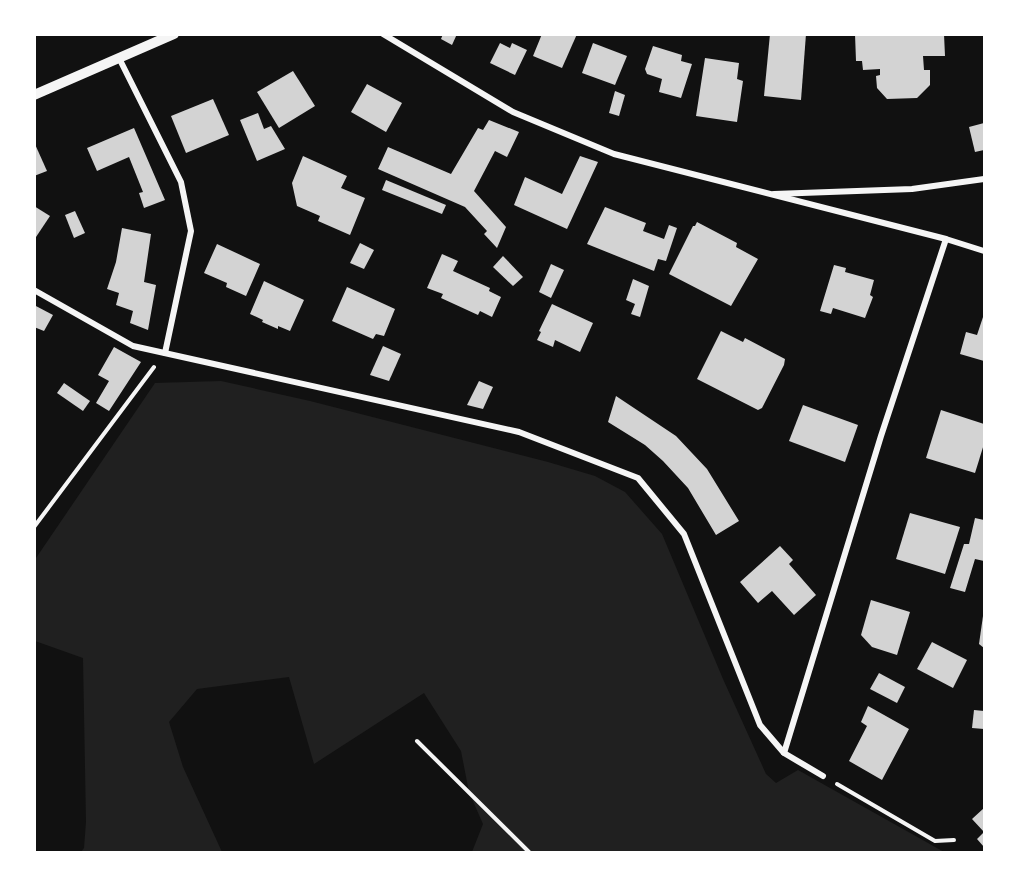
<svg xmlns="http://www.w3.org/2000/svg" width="1019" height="887" font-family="'Space Grotesk',sans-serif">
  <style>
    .green { fill: #202020 }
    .building { fill: #d3d3d3 }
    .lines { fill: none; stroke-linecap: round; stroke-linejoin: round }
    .path { stroke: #f5f5f5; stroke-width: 4 }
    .minor { stroke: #f5f5f5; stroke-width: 6 }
    .tertiary { stroke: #f5f5f5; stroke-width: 10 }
  </style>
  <rect width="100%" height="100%" fill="#111"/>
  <polygon class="green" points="221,381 310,401 548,462 595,476 625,492 662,534 723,679 766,774 776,783 798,770 944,852 472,852 483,824 469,792 461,751 424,693 314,764 289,677 197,689 169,722 183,767 222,852 81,852 84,848 86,822 83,658 35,641 34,561 155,383"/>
  <g class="building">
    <polygon points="443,34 457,34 452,45 441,39"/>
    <polygon points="542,34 577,34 562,68 533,56"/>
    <polygon points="770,34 806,34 801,100 764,96"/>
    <polygon points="855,34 944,34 945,56 923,56 924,70 930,70 930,85 917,98 887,99 877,88 876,76 880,75 880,69 863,70 862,61 856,61"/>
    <polygon points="500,43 510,48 512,43 527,50 515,75 490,63"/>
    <polygon points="593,43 627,56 615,85 582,73"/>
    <polygon points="653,46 682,55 681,61 692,64 681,98 659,92 662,79 647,74 645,69"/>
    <polygon points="705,58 739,63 737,79 743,81 737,122 696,116"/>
    <polygon points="293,71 315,106 279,128 257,92"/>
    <polygon points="367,84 402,103 386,132 351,112"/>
    <polygon points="615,91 625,95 619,116 609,113"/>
    <polygon points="213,99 229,135 186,153 171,116"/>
    <polygon points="258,113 264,129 271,126 285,149 257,161 240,120"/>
    <polygon points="489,120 519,132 507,157 495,151 474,191 506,227 497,248 484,234 487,231 465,207 378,169 388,147 451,174 478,128 483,130"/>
    <polygon points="984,123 984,150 975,152 969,127"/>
    <polygon points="134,128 165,200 144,208 139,193 143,192 129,157 97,171 87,148"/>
    <polygon points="34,142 47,171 34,176"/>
    <polygon points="303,156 347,176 341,188 365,198 350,235 318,221 320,216 297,206 292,183"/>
    <polygon points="580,156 598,162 567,229 514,205 525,177 562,194"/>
    <polygon points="386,180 446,205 442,214 382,190"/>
    <polygon points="34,206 50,216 34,240"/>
    <polygon points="605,207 646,223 643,231 664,239 669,225 677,228 666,261 658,259 654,271 587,244"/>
    <polygon points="75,211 85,233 74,238 65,215"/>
    <polygon points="697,222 737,243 736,247 758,259 731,306 669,274 693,226 695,226"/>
    <polygon points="122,228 151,234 144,282 156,285 148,330 130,323 133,311 116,305 119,293 107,289 116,262"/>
    <polygon points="360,243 374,250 364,269 350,263"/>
    <polygon points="217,244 260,264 246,296 226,287 227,283 204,273"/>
    <polygon points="442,254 458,261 453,271 490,288 489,291 501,297 492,317 480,311 478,315 441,298 443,294 427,288"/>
    <polygon points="503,256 523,277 513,286 493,267"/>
    <polygon points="551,264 564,270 551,298 539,292"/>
    <polygon points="834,265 846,268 845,272 874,280 870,295 873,297 865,318 833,308 831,314 820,311"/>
    <polygon points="633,279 649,286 640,317 631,314 635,304 626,300"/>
    <polygon points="264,281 304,300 290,331 278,326 278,329 262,322 263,320 250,314"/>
    <polygon points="347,287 395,309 384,336 376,334 373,339 332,321"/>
    <polygon points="552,304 593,323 580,352 555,340 553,347 537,340 541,332 539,331"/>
    <polygon points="34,305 53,315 44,331 34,327"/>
    <polygon points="984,314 984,361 960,354 966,332 977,335"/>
    <polygon points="721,331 743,342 745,338 785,359 784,365 762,408 758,410 697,379"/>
    <polygon points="383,346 401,354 389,381 370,375"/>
    <polygon points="114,347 141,362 109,411 96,403 109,381 98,375"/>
    <polygon points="479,381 493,387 483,409 467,405"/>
    <polygon points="64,383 90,401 83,411 57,393"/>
    <polygon points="616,396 676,436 707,469 739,521 716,535 688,488 663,461 645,445 608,422"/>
    <polygon points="803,405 858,425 845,462 789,441"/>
    <polygon points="941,410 984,424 984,444 975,473 926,458"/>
    <polygon points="910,513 960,527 945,574 896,559"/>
    <polygon points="975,518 984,520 984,561 975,559 965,592 950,588 964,544 969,544"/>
    <polygon points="780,546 793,560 789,564 816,595 794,615 772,591 758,603 740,582"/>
    <polygon points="871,600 910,612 897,655 872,647 861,635"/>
    <polygon points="983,616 984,616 984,648 979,644"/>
    <polygon points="932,642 967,660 953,688 917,669"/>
    <polygon points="879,673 905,687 897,703 870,689"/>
    <polygon points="868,706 909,729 882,780 849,761 867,726 861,722"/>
    <polygon points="974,710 984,711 984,729 972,728"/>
    <polygon points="984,808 984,847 977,839 984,832 972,819"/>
  </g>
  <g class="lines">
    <g class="path">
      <polyline points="34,527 154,367"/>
      <polyline points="417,741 529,852"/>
      <polyline points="837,784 935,841 954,840"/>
    </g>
    <g class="minor">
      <polyline points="383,34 513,112 614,154 946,239 984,251"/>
      <polyline points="119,58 181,182 191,231 165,353"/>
      <polyline points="774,194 912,189 984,179"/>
      <polyline points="34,290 133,346 519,432 638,478 684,534 760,725 784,753 823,776"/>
      <polyline points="784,753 881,436 946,239"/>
    </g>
    <polyline class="tertiary" points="34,95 174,34"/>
  </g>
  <rect width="1019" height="887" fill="none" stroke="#ffffff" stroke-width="72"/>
</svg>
